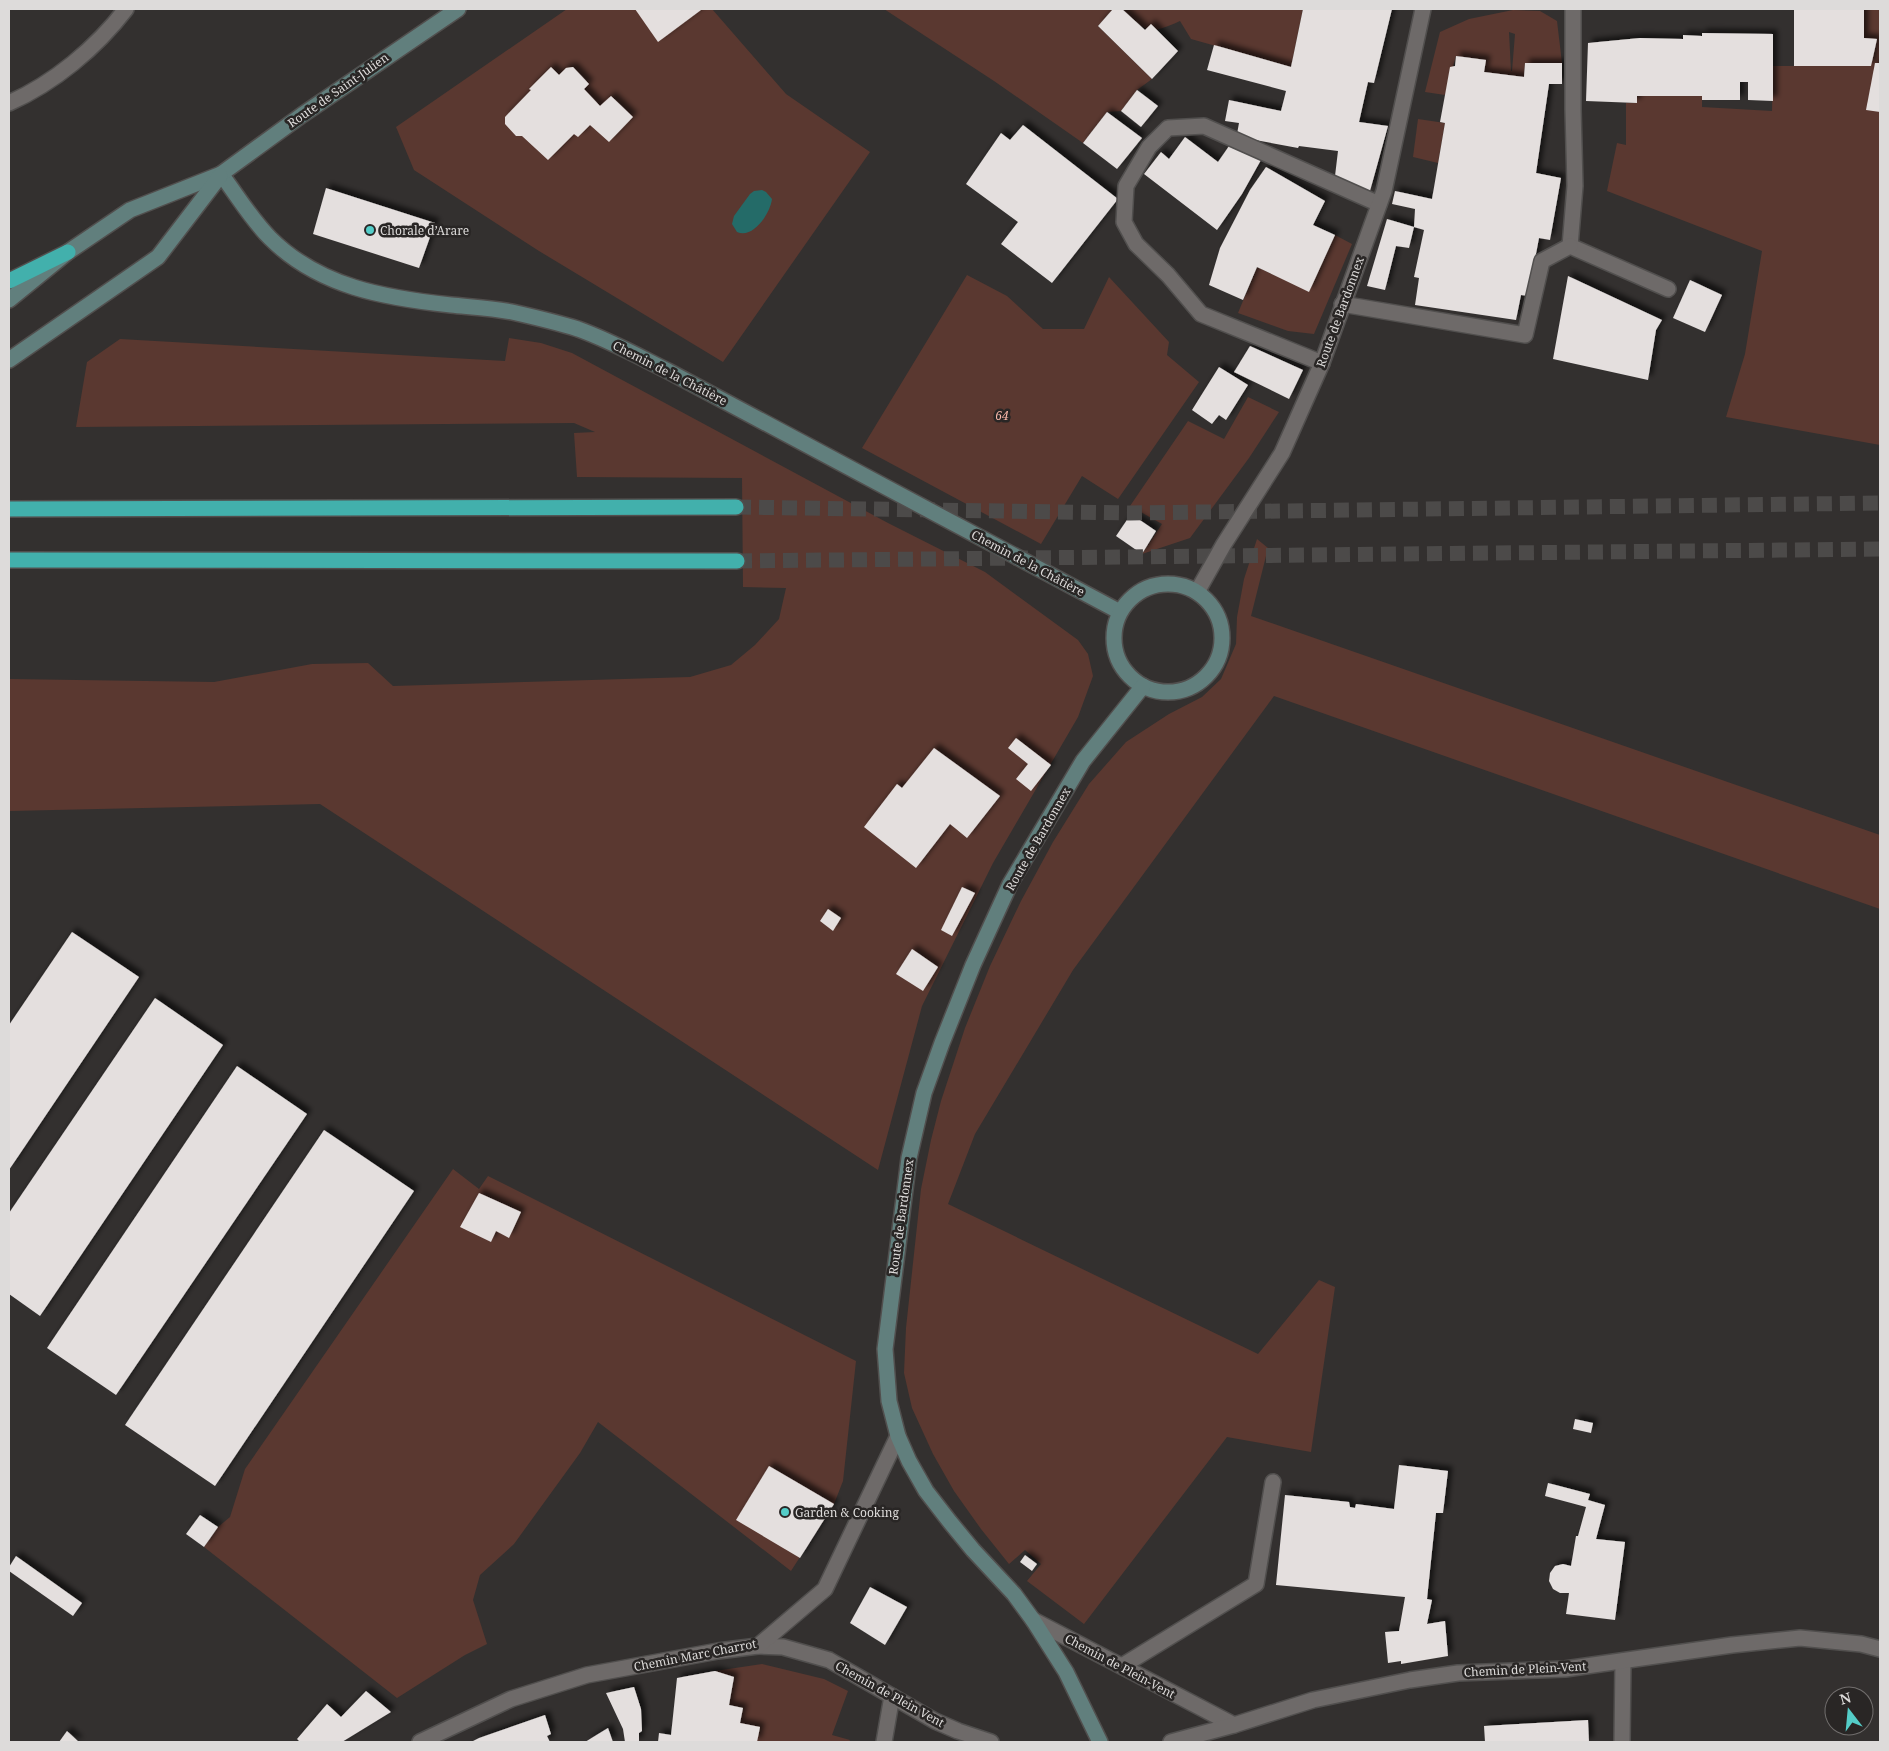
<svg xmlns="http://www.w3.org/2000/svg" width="1889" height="1751" font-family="'Noto Serif',serif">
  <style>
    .green { fill: #5a3830; fill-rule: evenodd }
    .water { fill: #246b68 }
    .building { fill: #e4dfde; filter: url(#shadow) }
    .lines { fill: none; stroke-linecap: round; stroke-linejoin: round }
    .highway-tunnel { stroke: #4c4a49; stroke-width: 15; stroke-dasharray: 15 8; stroke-linecap: butt }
    .lane-casing { stroke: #514f4e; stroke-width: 18 }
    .street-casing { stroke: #514f4e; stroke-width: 18 }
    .secondary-casing { stroke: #514f4e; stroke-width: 18 }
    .highway-casing { stroke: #514f4e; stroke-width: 18 }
    .lane { stroke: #6e6a69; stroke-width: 15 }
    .street { stroke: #6e6a69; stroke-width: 15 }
    .secondary { stroke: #617f7d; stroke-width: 15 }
    .highway { stroke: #42b0ac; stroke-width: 15 }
    .poi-dot { fill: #54cdc8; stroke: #292625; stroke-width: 2 }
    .labels { text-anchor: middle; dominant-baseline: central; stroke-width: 5; stroke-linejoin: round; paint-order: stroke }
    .street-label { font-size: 12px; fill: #dddbda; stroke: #292625 }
    .poi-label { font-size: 12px; fill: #dddbda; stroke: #292625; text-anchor: start }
    .park-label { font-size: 12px; font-style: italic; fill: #fab8aa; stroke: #292625 }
  </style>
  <defs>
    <filter id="shadow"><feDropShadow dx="4.5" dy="-4.5" stdDeviation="2.5" flood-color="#0009"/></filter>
  </defs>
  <rect width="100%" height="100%" fill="#33302f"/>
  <g class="green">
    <polygon points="567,9 712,9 786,94 870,152 723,362 539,251 414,170 396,127"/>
    <polygon points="884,9 1113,9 1098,26 1152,79 1137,90 1121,111 1107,112 1083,143 994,81"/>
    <path d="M1122,9H1303L1291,67L1191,39L1180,21C1146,36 1149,33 1122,9Z"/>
    <polygon points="1794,9 1880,9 1880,445 1726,417 1745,354 1762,251 1607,191 1617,143 1626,145 1626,103 1637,103 1637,96 1702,96 1702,107 1772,111 1773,66 1794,66"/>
    <path d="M1513,10L1540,11L1557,21L1562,63H1525L1524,77L1484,72L1485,60L1456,56L1445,95L1425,92L1440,32L1469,19ZM1509,32L1515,34L1512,71H1511Z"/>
    <polygon points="1418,119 1445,123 1438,163 1413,157"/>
    <polygon points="1335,235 1352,244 1314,334 1288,331 1238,313 1257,267 1309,291"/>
    <polygon points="967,275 1007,296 1043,329 1084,329 1109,277 1169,342 1167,355 1199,382 1118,499 1082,476 1041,544 862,448"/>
    <polygon points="509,338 541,343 572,353 888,523 985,572 1078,640 1088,654 1093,676 1078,717 993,863 922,1006 878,1170 320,804 9,811 9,679 214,682 312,664 368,663 393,686 690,677 731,665 755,645 779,619 786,588 743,587 742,478 577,477 574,433 595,432 574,423 76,427 87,362 120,339 505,361"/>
    <polygon points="1248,397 1279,412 1249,458 1190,538 1142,554 1162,524 1130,506 1188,421 1224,439"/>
    <polygon points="1257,539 1268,548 1251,616 1880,835 1880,909 1274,696 1073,970 975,1134 948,1204 1258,1354 1319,1280 1335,1287 1311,1452 1227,1437 1084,1624 1027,1581 1041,1564 1025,1550 1009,1564 981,1529 954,1491 933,1454 912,1408 904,1373 906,1328 921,1189 931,1140 941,1101 965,1028 990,966 1021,901 1053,842 1089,784 1126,742 1169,714 1202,697 1221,679 1236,644 1237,617 1244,579"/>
    <polygon points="453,1169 479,1189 488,1176 856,1361 843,1481 834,1504 791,1571 598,1422 580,1453 514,1544 480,1575 473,1600 487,1644 465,1655 397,1698 204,1547 218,1527 230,1517 245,1469"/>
    <polygon points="762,1664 824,1679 848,1691 832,1735 850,1740 849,1742 742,1742 744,1731 739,1729 743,1708 729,1705 734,1677 715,1671"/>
  </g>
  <path class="water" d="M762,190L766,192L772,199C770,214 753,239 737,232L732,224L734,216L750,194L754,191Z"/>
  <g class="building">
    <polygon points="635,9 700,9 701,10 658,42"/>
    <polygon points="1113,9 1122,9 1145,30 1151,24 1178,51 1152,79 1098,26"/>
    <polygon points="1303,9 1392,9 1374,83 1368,82 1359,122 1388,126 1370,191 1335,176 1338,151 1299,146 1298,148 1250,139 1237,134 1239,123 1225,121 1229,100 1281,111 1286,91 1207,70 1214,45 1291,67"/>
    <polygon points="1794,9 1864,9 1864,38 1877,39 1871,66 1794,66"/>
    <polygon points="1702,33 1773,34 1773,101 1748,100 1748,82 1740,82 1740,100 1702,100 1702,96 1637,96 1637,103 1586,101 1588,43 1640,38 1683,39 1683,35 1702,36"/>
    <polygon points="1456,56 1486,60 1484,72 1524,77 1525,63 1562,63 1562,84 1549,84 1536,173 1561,178 1550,240 1539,238 1528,296 1521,295 1516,320 1415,305 1419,278 1414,277 1424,230 1414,227 1415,209 1392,204 1395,191 1432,199 1445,123 1440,122 1445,95 1450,67 1455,66"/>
    <polygon points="1875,63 1880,63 1880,112 1866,110"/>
    <polygon points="551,67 559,75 566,68 573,67 589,84 584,89 600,106 611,96 633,117 609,142 590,125 578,137 574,134 548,160 522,136 516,136 505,124 505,117 531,90 529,89"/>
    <polygon points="1137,90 1158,106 1141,127 1121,111"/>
    <polygon points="1107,112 1142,138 1117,169 1083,143"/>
    <polygon points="1023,125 1118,199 1052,283 1001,244 1018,222 966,184 1001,133 1010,140"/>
    <polygon points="1185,137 1218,162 1229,146 1261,160 1242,194 1217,230 1144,174 1161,152 1169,159"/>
    <polygon points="1266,167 1325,201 1313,225 1335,235 1309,292 1257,267 1243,300 1209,285 1220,248 1250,190"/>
    <polygon points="326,188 435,223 419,268 313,234"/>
    <polygon points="1387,219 1414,227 1409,248 1396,246 1385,290 1367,286"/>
    <polygon points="1568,276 1662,320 1656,330 1648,380 1553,359"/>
    <polygon points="1690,280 1722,295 1705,332 1673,318"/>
    <polygon points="1250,346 1303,370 1289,399 1234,372"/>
    <polygon points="1219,367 1248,385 1226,420 1219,415 1212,424 1192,410"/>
    <polygon points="1131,514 1156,531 1142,554 1116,536"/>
    <polygon points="1016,738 1051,765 1031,791 1016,779 1028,764 1008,748"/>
    <polygon points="934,748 1000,796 967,838 950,824 916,868 864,827 897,784 902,788"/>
    <polygon points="962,887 975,893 952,936 941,930"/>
    <polygon points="828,909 841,918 833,931 820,921"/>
    <polygon points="72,932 139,977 9,1170 9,1025"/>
    <polygon points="912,949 938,967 923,991 896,974"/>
    <polygon points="155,998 223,1045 40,1316 9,1294 9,1213"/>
    <polygon points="237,1066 307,1114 116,1395 47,1348"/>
    <polygon points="324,1130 414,1191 215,1486 125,1425"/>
    <polygon points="479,1193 521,1212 509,1238 496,1231 491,1242 460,1227"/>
    <polygon points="1575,1419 1593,1423 1591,1433 1573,1429"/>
    <polygon points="1399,1465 1448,1471 1443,1513 1436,1513 1427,1599 1432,1600 1427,1624 1445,1621 1448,1656 1401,1664 1401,1661 1388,1663 1385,1632 1399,1631 1405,1597 1276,1585 1285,1495 1349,1502 1350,1507 1355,1508 1356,1504 1394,1509"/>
    <polygon points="769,1466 834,1504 800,1558 736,1520"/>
    <polygon points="1548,1483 1590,1494 1588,1500 1605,1505 1596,1539 1625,1542 1615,1620 1566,1614 1569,1593 1560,1593 1553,1589 1549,1581 1550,1573 1555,1566 1563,1564 1571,1566 1576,1536 1578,1536 1586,1507 1545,1496"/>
    <polygon points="200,1515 218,1527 204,1547 186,1534"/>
    <polygon points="1025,1555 1037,1564 1032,1571 1020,1562"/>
    <polygon points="16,1556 82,1603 73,1616 9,1571 9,1567"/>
    <polygon points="870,1587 907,1607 885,1645 850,1623"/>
    <polygon points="715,1671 734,1677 729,1705 743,1708 740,1723 760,1727 757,1742 658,1742 659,1733 671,1735 677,1678"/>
    <polygon points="634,1687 641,1709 642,1731 639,1733 639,1742 625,1742 623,1729 606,1693"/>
    <polygon points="366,1691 391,1712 342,1742 300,1742 297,1739 327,1704 341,1717"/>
    <polygon points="545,1715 551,1734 547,1736 550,1742 471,1742 479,1738"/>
    <polygon points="1588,1720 1589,1742 1485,1742 1484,1726"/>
    <polygon points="608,1728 613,1742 585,1742"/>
    <polygon points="67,1731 79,1742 59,1742"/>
  </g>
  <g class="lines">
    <g class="highway-tunnel">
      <polyline points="736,507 1130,513 1880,503"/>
      <polyline points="737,561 1880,549"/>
    </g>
    <g class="lane-casing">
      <g id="lane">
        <path d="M9,103C54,83 96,48 126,9"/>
        <polyline points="1570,246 1575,186 1573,109 1573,9"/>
        <polyline points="1570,246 1668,289"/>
        <polyline points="1342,304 1525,335 1542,261 1570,246"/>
        <polyline points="1322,363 1201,314 1168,275 1136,244 1124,222 1126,186 1149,147 1168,128 1204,126 1379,204"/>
        <polyline points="1122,1666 1256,1584 1273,1482"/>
        <polyline points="884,1742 892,1696"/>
        <polyline points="1622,1742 1623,1661"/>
      </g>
    </g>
    <g class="street-casing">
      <g id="street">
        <polyline points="1197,592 1224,544 1282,453 1322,363 1384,191 1423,9"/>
        <polyline points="1033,1620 1234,1725"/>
        <polyline points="758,1646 783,1647 829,1660 935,1721 958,1731 991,1742"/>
        <polyline points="420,1742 511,1699 587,1675 718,1651 758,1646 825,1589 898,1436"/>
        <polyline points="1171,1742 1234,1725 1313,1700 1410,1680 1458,1673 1565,1669 1732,1645 1800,1638 1861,1644 1880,1649"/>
      </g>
    </g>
    <g class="secondary-casing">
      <g id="secondary">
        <path d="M221,174C237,195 251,219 270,238C319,287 385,298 451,305C471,307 492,308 512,312C534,317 556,322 578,329C609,340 638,356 668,371L1120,612"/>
        <polyline points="9,300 68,252 130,210 221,174 302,115 458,9"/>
        <polyline points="9,360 158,257 220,176"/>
        <circle cx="1168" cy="638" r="54"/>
        <polyline points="1100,1742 1066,1672 1033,1620 1014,1594 973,1550 950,1522 926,1491 909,1461 898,1436 889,1401 885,1349 909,1158 924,1093 942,1043 973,965 1010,884 1083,761 1143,686"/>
      </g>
    </g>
    <g class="highway-casing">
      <g id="highway">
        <polyline points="9,281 68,252"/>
        <polyline points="9,509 736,507"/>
        <polyline points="9,560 737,561"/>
      </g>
    </g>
    <use href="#lane" class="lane"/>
    <use href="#street" class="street"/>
    <use href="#secondary" class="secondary"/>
    <use href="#highway" class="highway"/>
  </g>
  <g class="poi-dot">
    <circle cx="370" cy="230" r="5"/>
    <circle cx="785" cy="1512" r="5"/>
  </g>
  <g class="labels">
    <g class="street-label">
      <text transform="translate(338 90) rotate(-35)">Route de Saint-Julien</text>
      <text transform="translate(1340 312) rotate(-70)">Route de Bardonnex</text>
      <text transform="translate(670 373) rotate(27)">Chemin de la Châtière</text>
      <text transform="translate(1028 563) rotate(28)">Chemin de la Châtière</text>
      <text transform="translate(1038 839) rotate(-60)">Route de Bardonnex</text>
      <text transform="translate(901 1217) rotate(-82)">Route de Bardonnex</text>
      <text transform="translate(695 1655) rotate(-11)">Chemin Marc Charrot</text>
      <text transform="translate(1120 1666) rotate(28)">Chemin de Plein-Vent</text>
      <text transform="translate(1525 1669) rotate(-3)">Chemin de Plein-Vent</text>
      <text transform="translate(890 1694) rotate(29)">Chemin de Plein Vent</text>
    </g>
    <g class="poi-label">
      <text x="380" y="230">Chorale d’Arare</text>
      <text x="795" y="1512">Garden &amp; Cooking</text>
    </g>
    <g class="park-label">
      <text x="1002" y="415">64</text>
    </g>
  </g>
  <rect width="1889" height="1751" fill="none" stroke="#dddbda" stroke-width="20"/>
  <g transform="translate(1849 1711) rotate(344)"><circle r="24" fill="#292625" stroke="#716e6d"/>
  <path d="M0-4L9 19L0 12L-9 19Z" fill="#54cdc8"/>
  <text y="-8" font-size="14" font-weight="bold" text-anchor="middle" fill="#dddbda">N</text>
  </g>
</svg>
